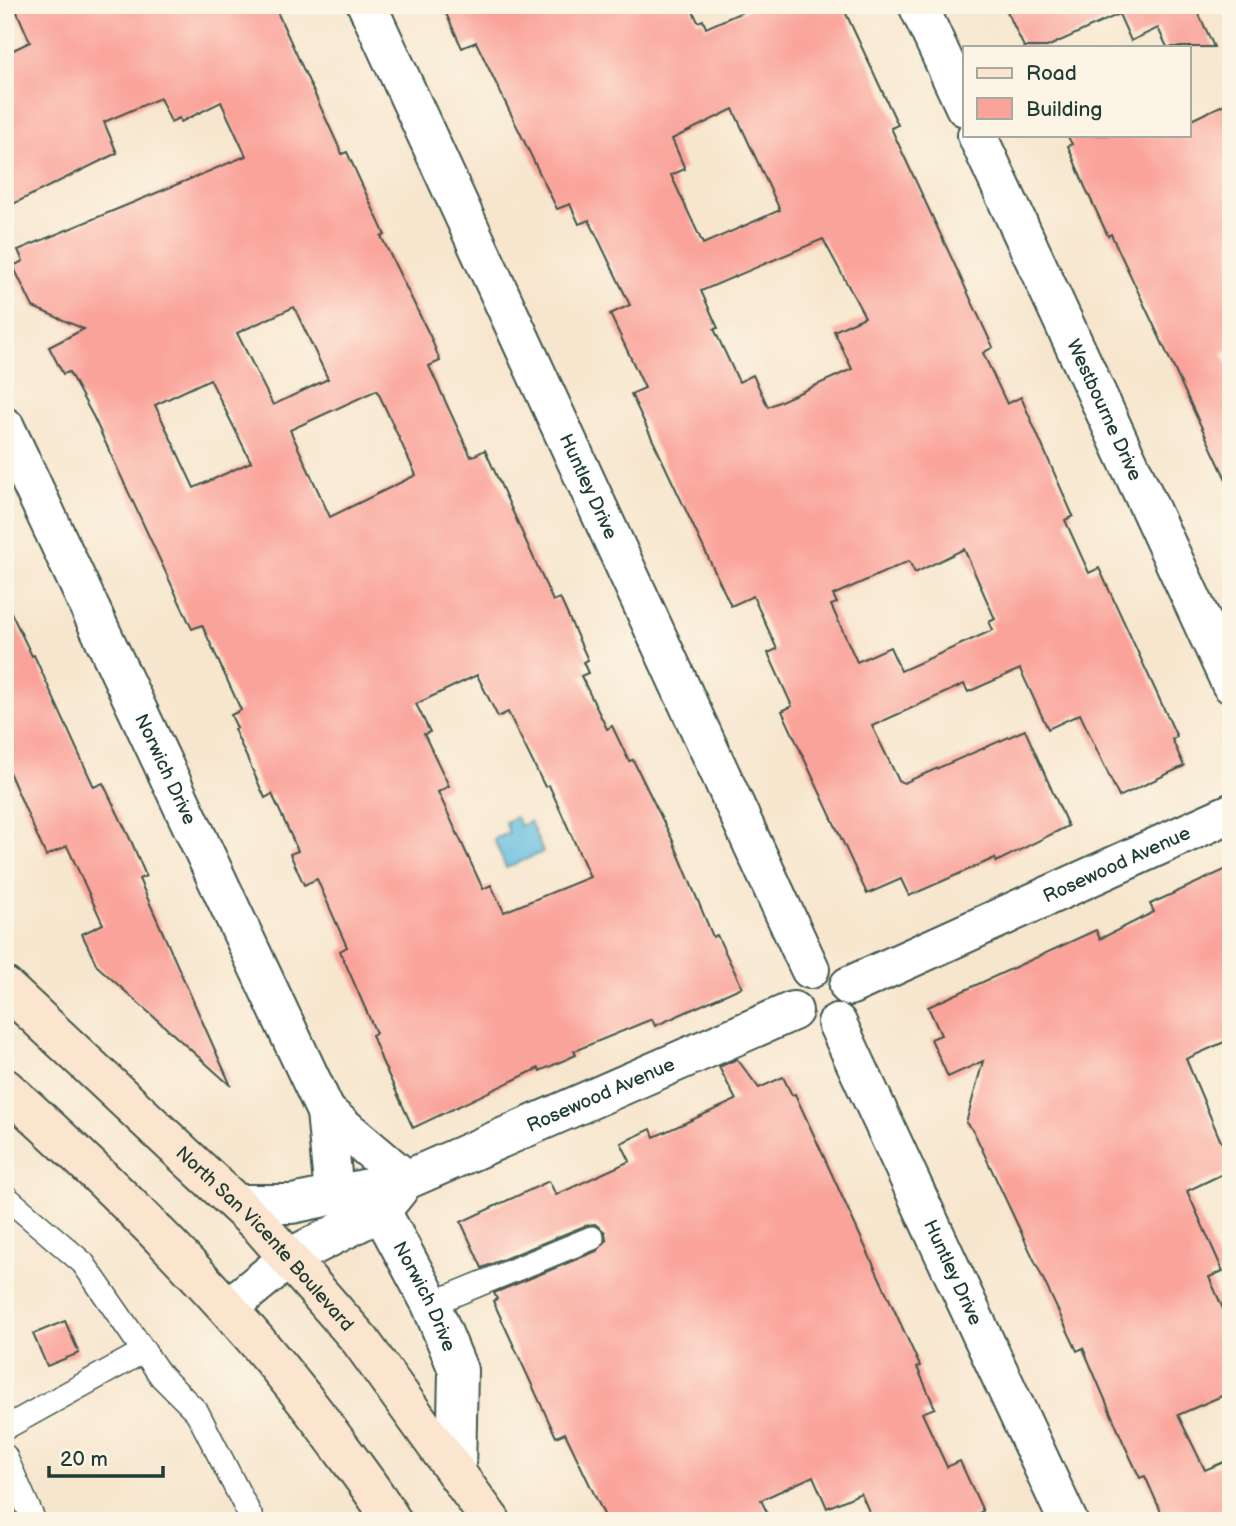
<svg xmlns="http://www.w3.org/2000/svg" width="1236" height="1526" font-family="'Balsamiq Sans',sans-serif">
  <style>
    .water { fill: #63bee1; stroke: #417e8a; stroke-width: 2 }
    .building { fill: #faa39a; fill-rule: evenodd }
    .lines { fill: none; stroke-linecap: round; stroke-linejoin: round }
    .lane-casing { stroke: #3f564b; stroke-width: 26 }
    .street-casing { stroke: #3f564b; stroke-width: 42 }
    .secondary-casing { stroke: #3f564b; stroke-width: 42 }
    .lane { stroke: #fff; stroke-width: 23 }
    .street { stroke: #fff; stroke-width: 38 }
    .secondary { stroke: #fbe5cf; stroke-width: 38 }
    .labels { text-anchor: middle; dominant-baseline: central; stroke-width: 5; stroke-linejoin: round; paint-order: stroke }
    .street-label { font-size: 19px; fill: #1f3d34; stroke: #fcf5e5 }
  </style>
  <rect width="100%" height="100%" fill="#fcf5e5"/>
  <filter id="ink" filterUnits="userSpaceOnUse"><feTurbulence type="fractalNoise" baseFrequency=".0143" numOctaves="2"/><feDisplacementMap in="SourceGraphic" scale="14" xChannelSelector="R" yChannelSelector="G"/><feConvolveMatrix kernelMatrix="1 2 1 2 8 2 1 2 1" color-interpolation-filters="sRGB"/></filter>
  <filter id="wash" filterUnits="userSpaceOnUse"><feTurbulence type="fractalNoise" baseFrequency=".00686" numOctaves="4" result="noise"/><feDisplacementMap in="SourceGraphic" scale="28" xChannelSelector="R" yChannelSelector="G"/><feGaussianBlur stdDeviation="1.57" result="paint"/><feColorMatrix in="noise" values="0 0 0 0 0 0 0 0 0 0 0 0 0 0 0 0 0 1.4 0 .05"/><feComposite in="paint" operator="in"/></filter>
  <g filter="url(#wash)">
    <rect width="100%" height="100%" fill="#f7e6ce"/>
    <polygon class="water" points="516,817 520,826 530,821 543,852 506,868 494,839 509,833 505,822"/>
    <g id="blocks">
      <g class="building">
        <path d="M14,5H274L342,154L347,152L385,235L381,236L431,338L440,361L429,366L471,457L485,450L553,601L560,598L588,660L583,662L588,673L581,676L607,729L612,726L629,761L633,760L673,841L713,937L717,935L742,987L655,1026L652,1019L574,1051L576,1055L540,1071L539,1068L413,1128L382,1061L372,1035L376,1033L340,951L347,947L317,879L304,885L290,854L298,851L272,794L265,798L234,729L237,728L231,715L241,710L202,625L192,629L94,418L69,372L63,374L49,347L84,329L33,307L13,266L23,261L18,250L246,156L221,102L181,122L179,118L171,122L160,98L104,122L117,153L5,208V54L30,42ZM294,307L328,379L273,405L237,333ZM210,379L251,462L194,488L155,405ZM377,390L416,475L330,517L290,430ZM477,675L498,717L508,712L545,787L549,785L590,877L504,912L491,885L483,889L438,792L449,786L424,734L430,732L416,704Z"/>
        <path d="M442,5H690L698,22L703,20L706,28L758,5H842L898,125L891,128L993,347L983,353L1007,404L1021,397L1073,516L1065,520L1089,573L1099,568L1177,737L1172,739L1184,766L1119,797L1080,714L1048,729L1020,669L968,692L964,684L872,726L899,781L904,783L1025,730L1068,826L996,862L995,858L909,896L901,879L867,894L782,711L792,706L768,653L777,649L753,596L731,606L631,394L645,388L610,314L630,305L589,220L579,224L570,204L557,209L476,42L462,48ZM733,109L780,210L703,244L671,175L685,169L672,139ZM823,239L865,317L834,331L852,369L768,407L753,375L739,382L714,329L718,328L701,291ZM964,549L995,619L989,622L993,630L901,671L890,647L857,662L831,605L837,603L833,595L909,561L915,573Z"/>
        <polygon points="1004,5 1206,5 1197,10 1214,47 1167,47 1158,28 1131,41 1119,14 1047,47 1024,47"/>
        <polygon points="1231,101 1231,349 1222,353 1231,372 1231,490 1111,234 1108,236 1085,187 1068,146 1072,144 1067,135 1189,135 1189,121"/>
        <polygon points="5,600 32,656 34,655 94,787 103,783 132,843 146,876 139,879 231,1086 97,966 82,934 103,924 67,846 46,856 5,763"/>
        <polygon points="1231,867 1231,1039 1186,1059 1221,1142 1231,1138 1231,1170 1187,1191 1223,1271 1209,1277 1231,1327 1231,1392 1178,1415 1205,1470 1231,1459 1231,1521 1165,1521 1145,1476 1140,1478 1124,1444 1083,1348 1077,1351 973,1130 966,1123 983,1061 948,1077 931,1039 941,1035 928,1007 1096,930 1100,939 1154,912 1150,904"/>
        <polygon points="737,1059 759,1088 783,1077 792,1095 795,1094 920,1366 917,1367 935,1408 922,1413 947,1467 960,1461 983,1511 962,1521 873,1521 861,1493 827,1508 813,1476 761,1500 771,1521 607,1521 565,1433 556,1437 493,1301 497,1299 494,1293 597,1251 606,1241 605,1232 595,1224 587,1225 482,1268 461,1222 549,1181 556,1195 630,1161 621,1143 651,1129 654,1137 736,1100 719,1067"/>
        <polygon points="65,1321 79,1353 47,1366 33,1334"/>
      </g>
    </g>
  </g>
  <g filter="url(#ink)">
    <use href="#blocks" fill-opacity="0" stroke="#3f564b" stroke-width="2"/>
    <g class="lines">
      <g class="lane-casing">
        <g id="lane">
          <polyline points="5,1196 83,1263 161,1376 197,1412 253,1521"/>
          <polyline points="431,1304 592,1238"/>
          <polyline points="5,1428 144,1351"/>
          <polyline points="5,1456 34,1521"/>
        </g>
      </g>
      <g class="street-casing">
        <g id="street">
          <path id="s1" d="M367,5L810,969"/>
          <polyline points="918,5 965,107"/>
          <path id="s2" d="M977,135L1231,684"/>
          <path id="s3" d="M5,427L326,1112L334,1195"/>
          <path id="s4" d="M849,986L1231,813"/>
          <path id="s5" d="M837,1023L1068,1521"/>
          <polyline points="326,1112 406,1180"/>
          <path id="s6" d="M239,1204H292L406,1180L793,1011"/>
          <path id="s7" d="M381,1211L431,1304L458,1370L456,1471"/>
          <polyline points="228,1308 289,1258 381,1211 398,1190"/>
        </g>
      </g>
      <g class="secondary-casing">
        <g id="secondary">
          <path id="s8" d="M5,987L261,1227L360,1340L491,1521"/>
          <path d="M5,1088C120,1192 231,1301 324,1425C347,1457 372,1487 392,1521"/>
        </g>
      </g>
      <use href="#lane" class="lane"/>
      <use href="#street" class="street"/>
      <use href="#secondary" class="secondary"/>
    </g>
  </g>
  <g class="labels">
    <g class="street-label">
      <text stroke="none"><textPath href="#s2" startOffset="303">Westbourne Drive</textPath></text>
      <text stroke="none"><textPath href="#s1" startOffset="530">Huntley Drive</textPath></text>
      <text stroke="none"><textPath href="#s3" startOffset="378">Norwich Drive</textPath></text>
      <text stroke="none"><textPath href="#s4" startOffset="294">Rosewood Avenue</textPath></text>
      <text stroke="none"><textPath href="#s6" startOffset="382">Rosewood Avenue</textPath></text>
      <text stroke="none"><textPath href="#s8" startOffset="362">North San Vicente Boulevard</textPath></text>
      <text stroke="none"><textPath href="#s5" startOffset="275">Huntley Drive</textPath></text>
      <text stroke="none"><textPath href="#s7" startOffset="96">Norwich Drive</textPath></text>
    </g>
  </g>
  <rect width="1236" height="1526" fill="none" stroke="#fcf5e5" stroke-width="28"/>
  <rect x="963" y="46" width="228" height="91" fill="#fcf5e5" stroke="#a4ab9e" stroke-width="2"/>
  <rect x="977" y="68" width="35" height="10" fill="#fbe5cf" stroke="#a4ab9e" stroke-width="2"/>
  <text x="1026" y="80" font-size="21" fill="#1f3d34">Road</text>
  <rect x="977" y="98" width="35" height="21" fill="#faa39a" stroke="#a4ab9e" stroke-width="2"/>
  <text x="1026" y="116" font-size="21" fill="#1f3d34">Building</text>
  <path d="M49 1466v10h114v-10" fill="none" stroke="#1f3d34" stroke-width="3.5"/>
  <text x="60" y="1466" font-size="21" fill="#1f3d34" stroke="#fcf5e5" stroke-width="5" paint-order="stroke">20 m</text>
</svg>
